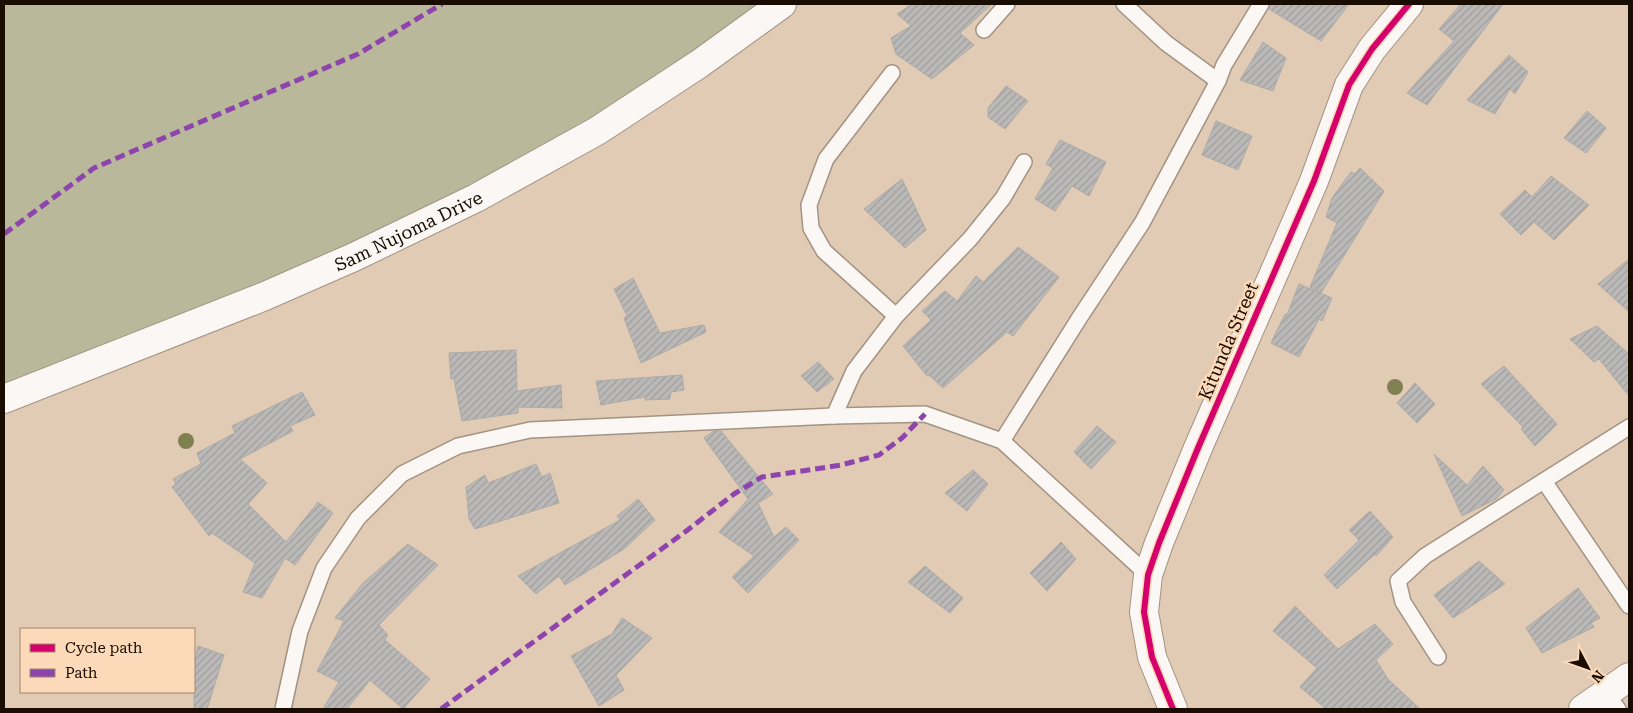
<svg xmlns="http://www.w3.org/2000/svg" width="1633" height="713" font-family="'Roboto Serif',serif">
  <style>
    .grass { fill: #bab89a }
    .building { fill: url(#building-hatch); stroke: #adaba7 }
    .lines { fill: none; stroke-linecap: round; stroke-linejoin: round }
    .lane-casing { stroke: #a49382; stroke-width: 18 }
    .street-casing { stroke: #a49382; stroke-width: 30 }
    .primary-casing { stroke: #a49382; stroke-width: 30 }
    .lane { stroke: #faf7f4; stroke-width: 15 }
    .street { stroke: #faf7f4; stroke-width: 28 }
    .primary { stroke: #faf7f4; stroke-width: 28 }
    .quiet { stroke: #8e44ad; stroke-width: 5; stroke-dasharray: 10 5; stroke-linecap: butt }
    .cycleway-casing { stroke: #fbd9b9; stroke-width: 9 }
    .cycleway { stroke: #d6006c; stroke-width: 6 }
    .tree { fill: #808051 }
    .labels { text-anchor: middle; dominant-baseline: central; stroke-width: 5; stroke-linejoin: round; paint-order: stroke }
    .street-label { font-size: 18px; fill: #190c01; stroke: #fbd9b9 }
  </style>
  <defs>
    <pattern id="building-hatch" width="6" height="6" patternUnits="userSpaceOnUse" patternTransform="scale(1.25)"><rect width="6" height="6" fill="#bab9b7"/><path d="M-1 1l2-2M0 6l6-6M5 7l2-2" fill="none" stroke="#9f9e9c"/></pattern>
  </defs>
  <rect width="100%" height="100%" fill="#e1cbb5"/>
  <polygon class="grass" points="4,4 763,4 699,64 476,198 4,399"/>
  <g class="building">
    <polygon points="912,4 992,4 960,33 974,45 932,79 896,54 891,38 911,26 897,14"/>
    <polygon points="1270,4 1349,4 1321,41 1269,9"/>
    <polygon points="1461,4 1503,4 1427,105 1407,93 1454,41 1439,29"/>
    <polygon points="1263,42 1286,58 1273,91 1240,80"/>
    <polygon points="1509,55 1528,72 1515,94 1510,89 1495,114 1467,100"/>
    <polygon points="1006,86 1028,101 1005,129 988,117 988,108"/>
    <polygon points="1587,111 1606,128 1586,153 1564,138"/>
    <polygon points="1216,121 1252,136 1238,170 1202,155"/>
    <polygon points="1060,140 1106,162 1089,196 1072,186 1055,211 1035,199 1053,168 1046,164"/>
    <polygon points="1360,168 1384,191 1321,293 1310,287 1337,223 1326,217 1332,198 1351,172 1355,174"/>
    <polygon points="1551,176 1589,205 1554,240 1534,222 1521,235 1500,214 1525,190 1532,197"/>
    <polygon points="902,179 926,230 905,248 864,209"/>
    <polygon points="1018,247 1059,277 1013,336 1007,332 943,388 929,375 927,376 903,346 931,320 922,311 945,291 957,301 976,276 983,282"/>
    <polygon points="1629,259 1629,312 1598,284"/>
    <polygon points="633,278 660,333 704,325 706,332 641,363 624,318 627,316 614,289"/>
    <polygon points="1299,284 1332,298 1322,321 1319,319 1299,357 1271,343 1285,314 1287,315"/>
    <polygon points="1597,326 1629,354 1629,396 1599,359 1594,362 1570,339"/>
    <polygon points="516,350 517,391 561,385 562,408 518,407 518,413 462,421 454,379 451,379 449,353"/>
    <polygon points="818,362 834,379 817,392 801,376"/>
    <polygon points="1504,366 1557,424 1535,446 1521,429 1523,427 1481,384"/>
    <polygon points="682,375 684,390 671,392 670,399 645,400 645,397 601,405 596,381"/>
    <polygon points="1415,383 1435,404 1417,423 1397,403"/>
    <polygon points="302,392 315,415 290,426 293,431 240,459 267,483 248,504 286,542 318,502 333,513 295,565 285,558 262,598 243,592 255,563 212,533 209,536 172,487 176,484 173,479 201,464 197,453 235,433 232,426"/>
    <polygon points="1097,426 1116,442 1091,469 1074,452"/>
    <polygon points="714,431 721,431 773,494 758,503 774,537 786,527 799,540 748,593 732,577 754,556 719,532 748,499 704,438"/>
    <polygon points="1434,454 1467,485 1483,466 1504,490 1496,499 1462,516"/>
    <polygon points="536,464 542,477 550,473 559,503 475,529 469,519 466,487 485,475 488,483"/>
    <polygon points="973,470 988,484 967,511 945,493"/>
    <polygon points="638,499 655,520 624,549 565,585 559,576 536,594 518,576 620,520 617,516"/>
    <polygon points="1370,511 1393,537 1376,556 1375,554 1337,589 1324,575 1359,540 1349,530"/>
    <polygon points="1061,542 1076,559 1047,591 1030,573"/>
    <polygon points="408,544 438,565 379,625 388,635 385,640 430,679 403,709 370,680 347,709 323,709 339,682 317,671 344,621 335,618 363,583"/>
    <polygon points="1479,561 1505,584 1453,618 1434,595"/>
    <polygon points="925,566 963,598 950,613 908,582"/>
    <polygon points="1578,588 1600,618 1591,623 1594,627 1542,653 1526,628"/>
    <polygon points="1295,606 1338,649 1375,624 1393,644 1376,660 1388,679 1420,709 1326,709 1300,687 1317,668 1273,631"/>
    <polygon points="622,618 652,638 616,675 624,690 599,706 571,656 612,634"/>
    <polygon points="198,646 224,655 207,709 194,709 194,664"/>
  </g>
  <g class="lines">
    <g class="lane-casing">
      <g id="lane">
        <polyline points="1124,4 1166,43 1218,81"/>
        <polyline points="984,30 1007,4"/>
        <polyline points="892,73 826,159 809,205 811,228 824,251 896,316"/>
        <polyline points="834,416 854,371 896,316 970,239 1003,198 1024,162"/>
        <polyline points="1002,441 1080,317 1142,223 1218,81 1224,65 1261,4"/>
        <polyline points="1544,481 1629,606"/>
        <polyline points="1438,657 1403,602 1398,581 1425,556 1629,427"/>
        <polyline points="1606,693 1618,709"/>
        <polyline points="283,709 300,631 324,568 358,518 402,474 458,446 530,430 834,416 925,414 1002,441 1148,575"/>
      </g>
    </g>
    <g class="street-casing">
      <g id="street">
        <polyline points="1173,709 1152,657 1144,612 1148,575 1159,543 1198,448 1314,181 1349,85 1372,49 1409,4"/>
        <polyline points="1583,709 1629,677"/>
      </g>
    </g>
    <g class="primary-casing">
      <g id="primary">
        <path id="s1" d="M4,399L265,296L354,257L476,198L597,131L699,64L782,4"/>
      </g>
    </g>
    <use href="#lane" class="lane"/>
    <use href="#street" class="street"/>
    <use href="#primary" class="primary"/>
    <g class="quiet">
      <polyline points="4,234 94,168 358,54 442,4"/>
      <polyline points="441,709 685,532 734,494 762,477 841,465 879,455 902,438 925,414"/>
    </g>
    <g class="cycleway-casing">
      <polyline id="cycleway" points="1173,709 1152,657 1144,612 1148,575 1159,543 1198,448 1314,181 1349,85 1372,49 1409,4"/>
    </g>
    <use href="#cycleway" class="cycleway"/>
  </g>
  <g class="tree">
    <circle cx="1395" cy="387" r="8"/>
    <circle cx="186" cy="441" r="8"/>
  </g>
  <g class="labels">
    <g class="street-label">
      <text stroke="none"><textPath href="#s1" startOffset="438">Sam Nujoma Drive</textPath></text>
      <text transform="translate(1228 341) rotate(-67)">Kitunda Street</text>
    </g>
  </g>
  <rect width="1633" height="713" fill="none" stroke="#190c01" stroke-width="10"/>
  <rect x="20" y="628" width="175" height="65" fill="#fbd9b9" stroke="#a1876f"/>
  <rect x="30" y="644" width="25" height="8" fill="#d6006c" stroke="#a1876f"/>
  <text x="65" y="653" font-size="15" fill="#190c01">Cycle path</text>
  <rect x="30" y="669" width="25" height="8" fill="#8e44ad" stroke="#a1876f"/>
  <text x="65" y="678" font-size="15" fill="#190c01">Path</text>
  <g transform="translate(1588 668) rotate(131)" stroke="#fbd9b9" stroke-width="4" paint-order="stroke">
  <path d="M0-4L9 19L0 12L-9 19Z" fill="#190c01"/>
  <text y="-8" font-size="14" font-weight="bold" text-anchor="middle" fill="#190c01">N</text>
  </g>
</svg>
